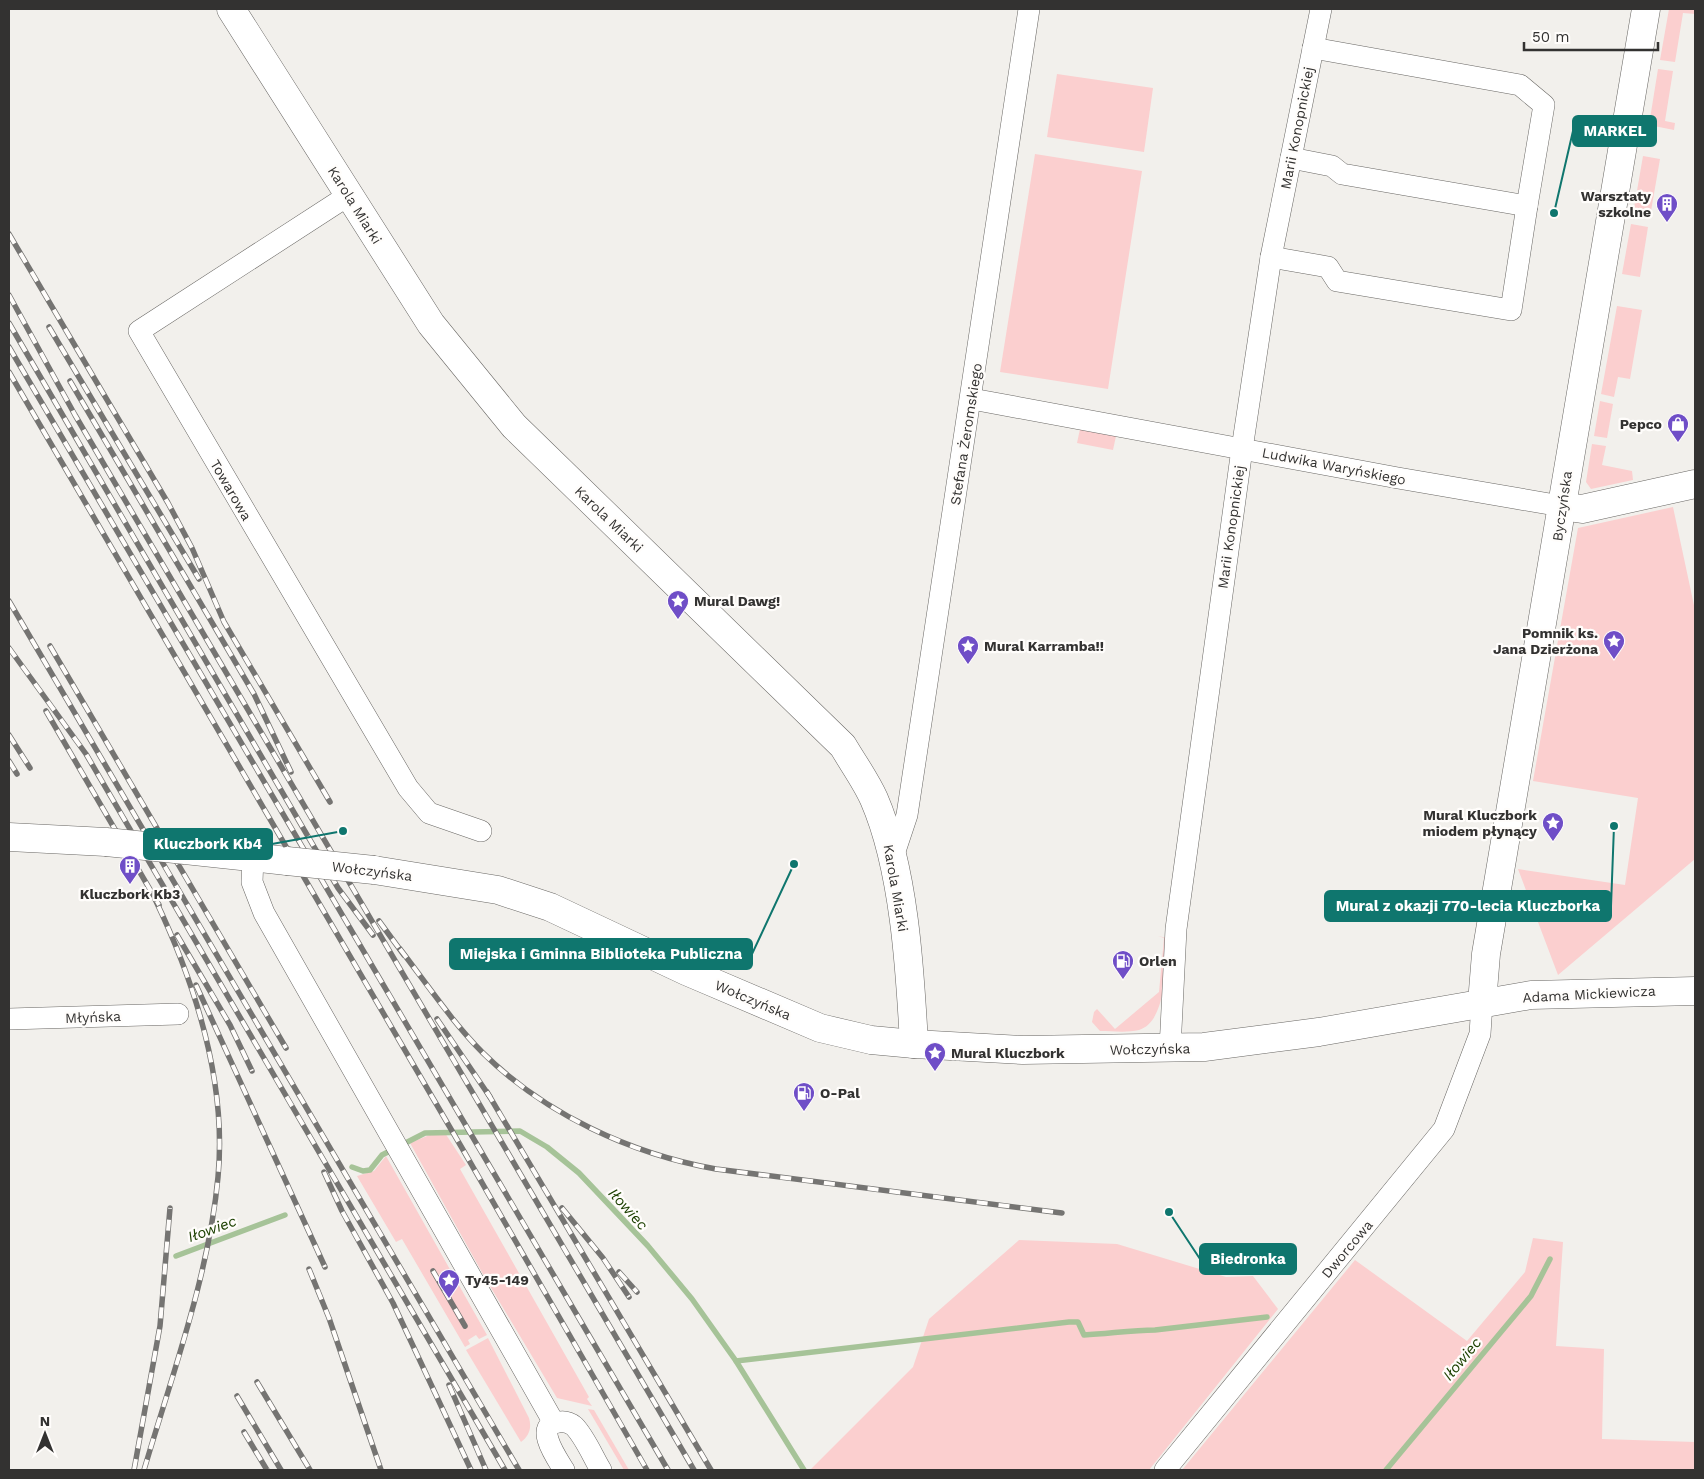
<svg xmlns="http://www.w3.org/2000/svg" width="1704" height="1479" font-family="'Work Sans',sans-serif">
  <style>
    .green { fill: #fbcfcf }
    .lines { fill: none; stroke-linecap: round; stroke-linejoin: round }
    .stream { stroke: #a6c398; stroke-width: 5.5 }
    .street-casing { stroke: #696764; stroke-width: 22 }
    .secondary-casing { stroke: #696764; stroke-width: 29 }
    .street { stroke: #fff; stroke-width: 21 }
    .secondary { stroke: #fff; stroke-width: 28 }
    .rail-casing { stroke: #757472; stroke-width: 5.5 }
    .rail { stroke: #fffdfb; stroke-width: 4; stroke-dasharray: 11; stroke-linecap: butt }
    .secondary-bridge-casing { stroke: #696764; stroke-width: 29; stroke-linecap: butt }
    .secondary-bridge { stroke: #fff; stroke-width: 28 }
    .labels { text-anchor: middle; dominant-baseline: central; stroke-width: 4.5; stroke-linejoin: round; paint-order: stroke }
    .street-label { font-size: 14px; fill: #333231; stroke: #fffdfb }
    .poi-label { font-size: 14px; font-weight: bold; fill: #333231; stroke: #fffdfb; text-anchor: start }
    .water-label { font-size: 15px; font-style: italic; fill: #1c4001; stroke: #fffdfb }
    .leader { fill: none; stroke: #0f766e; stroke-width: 2 }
    .callout-dot { fill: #0f766e; stroke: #fffdfb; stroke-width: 2 }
    .callout { fill: #0f766e; stroke: #0f766e; stroke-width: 2 }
    .callout-label { font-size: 15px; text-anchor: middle; font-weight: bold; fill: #fff }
  </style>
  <rect width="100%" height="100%" fill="#f2f0ec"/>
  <g class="green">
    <polygon points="1669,9 1695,9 1695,14 1683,13 1675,62 1660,60"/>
    <polygon points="1658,69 1673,71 1665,121 1675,123 1674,130 1649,125"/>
    <polygon points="1057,74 1153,88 1144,152 1047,137"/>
    <polygon points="1035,154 1142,171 1108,389 1000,372"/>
    <polygon points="1643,156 1660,159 1651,211 1634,208"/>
    <polygon points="1631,224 1648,227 1640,277 1622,274"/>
    <polygon points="1617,306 1642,310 1630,379 1618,377 1614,397 1601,394"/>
    <polygon points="1600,401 1613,404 1607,438 1594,436"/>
    <polygon points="1080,429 1116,436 1113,450 1077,443"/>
    <polygon points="1592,444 1606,446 1602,465 1632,471 1633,480 1591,489 1586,482"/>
    <polygon points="1673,507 1695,610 1695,859 1558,975 1518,869 1625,885 1638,798 1533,781 1578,528"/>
    <path d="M1158,936L1167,938C1165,962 1168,1021 1139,1030C1127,1033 1112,1031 1100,1031L1092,1022L1094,1012L1097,1009L1115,1029L1159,992L1164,938Z"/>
    <polygon points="445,1133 466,1165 460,1169 589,1397 587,1399 592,1406 557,1398 484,1276 410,1143 432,1134"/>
    <polygon points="386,1156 487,1335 479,1339 476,1335 468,1340 470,1344 465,1347 402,1239 396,1242 357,1176 374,1171"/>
    <polygon points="1533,1238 1563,1242 1556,1346 1604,1349 1602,1439 1695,1442 1695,1470 1182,1470 1355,1260 1467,1341 1525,1272"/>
    <polygon points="1019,1240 1117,1244 1226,1277 1253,1276 1278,1309 1149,1470 810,1470 913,1367 929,1319"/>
    <path d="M488,1338L529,1418C532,1428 529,1436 521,1442L466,1350Z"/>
    <polygon points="588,1409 594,1410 629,1470 624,1470"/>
  </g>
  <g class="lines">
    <g class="stream">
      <polyline points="352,1167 363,1171 370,1170 382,1155 425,1133 520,1131 547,1147 579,1173 648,1246 692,1299 736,1361 804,1470"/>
      <polyline points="176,1256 285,1215"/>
      <path d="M736,1361L1069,1322H1078L1084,1335C1108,1334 1131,1330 1155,1330L1267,1317"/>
      <polyline points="1386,1470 1531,1296 1550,1259"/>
    </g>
    <g class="street-casing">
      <g id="street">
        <polyline points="1313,48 1520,85 1544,105 1527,206"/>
        <polyline points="349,195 139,331 408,788 429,813 481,831"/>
        <polyline points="1271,257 1328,267 1337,281 1511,310 1527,206 1342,174 1332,166 1291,158"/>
        <polyline points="972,399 1398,478 1561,506"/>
        <polyline points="253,857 252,882 264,913 554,1423"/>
        <polyline points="893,857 907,815 1029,9"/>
        <polyline points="9,1019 178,1014"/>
        <polyline points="1170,1049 1176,929 1242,449 1271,257 1321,9"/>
        <path d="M564,1470C558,1460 532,1424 559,1422C565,1421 569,1422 574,1426C585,1437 593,1457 601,1470"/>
        <polyline points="1165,1470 1444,1129 1480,1034 1482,1003"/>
      </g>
    </g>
    <g class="secondary-casing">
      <g id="secondary">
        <path d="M231,9L431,324L514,426L843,746C853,763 866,781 874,799C904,868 910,969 914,1044"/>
        <polyline points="1561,506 1582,509 1695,484"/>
        <polyline points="9,837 106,842"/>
        <polyline points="185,850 287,861"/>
        <polyline points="374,870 498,890 550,907 686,971 820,1028 871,1040 914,1044 1023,1050 1204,1047 1319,1032 1531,995 1695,991"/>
        <polyline points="1482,1003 1486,954 1646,9"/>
      </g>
    </g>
    <use href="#street" class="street"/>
    <use href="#secondary" class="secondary"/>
    <g class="rail-casing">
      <g id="rail">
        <polyline points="9,234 168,503 192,548 224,622 330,802"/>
        <polyline points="9,295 75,415 694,1470"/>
        <polyline points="9,323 338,888 373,935"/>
        <polyline points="49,327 199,579"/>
        <polyline points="9,347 668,1470"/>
        <polyline points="9,372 462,1148 647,1470"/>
        <polyline points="70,381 254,694 291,772"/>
        <polyline points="9,601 519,1470"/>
        <polyline points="50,646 286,1048"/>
        <polyline points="9,648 86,754 505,1470"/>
        <polyline points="46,711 159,905"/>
        <polyline points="9,735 30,768"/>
        <polyline points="9,761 17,774"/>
        <polyline points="379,921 404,955"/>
        <polyline points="177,935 230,1025 252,1071"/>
        <path d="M400,949C427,984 452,1022 483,1053C545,1114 631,1154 716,1169L1062,1213"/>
        <polyline points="196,985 325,1267"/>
        <polyline points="437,1019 490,1097"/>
        <polyline points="487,1092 711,1470"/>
        <polyline points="324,1172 342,1211 393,1303 471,1470"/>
        <polyline points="562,1208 603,1258 629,1297"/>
        <polyline points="309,1269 329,1318 381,1470"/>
        <polyline points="433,1271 465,1326"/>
        <polyline points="619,1272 637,1292"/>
        <polyline points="257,1382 310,1470"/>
        <polyline points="449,1385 486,1470"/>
        <polyline points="237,1396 281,1470"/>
        <polyline points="244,1432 267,1470"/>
        <polyline points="134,1470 160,1326 170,1208"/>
        <path d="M144,1470C172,1375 209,1275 218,1177C227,1082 195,983 155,899"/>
      </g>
    </g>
    <use href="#rail" class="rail"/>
    <g class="secondary-bridge-casing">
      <g id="secondary-bridge">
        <polyline points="106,842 185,850"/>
        <polyline points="287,861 374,870"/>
      </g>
    </g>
    <use href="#secondary-bridge" class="secondary-bridge"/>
  </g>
  <defs>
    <g id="building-pin" transform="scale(1.125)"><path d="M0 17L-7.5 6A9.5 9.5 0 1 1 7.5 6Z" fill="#6f4ec7" stroke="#fffdfb"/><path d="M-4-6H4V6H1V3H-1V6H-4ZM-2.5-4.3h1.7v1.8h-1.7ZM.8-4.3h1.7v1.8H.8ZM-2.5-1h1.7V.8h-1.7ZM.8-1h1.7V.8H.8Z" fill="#fff"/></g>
    <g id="shop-pin" transform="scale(1.125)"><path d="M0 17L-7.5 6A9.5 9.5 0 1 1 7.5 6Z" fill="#6f4ec7" stroke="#fffdfb"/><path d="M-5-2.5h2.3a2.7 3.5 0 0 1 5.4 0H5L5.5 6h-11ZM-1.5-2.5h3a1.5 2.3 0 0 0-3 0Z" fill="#fff"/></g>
    <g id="sight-pin" transform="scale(1.125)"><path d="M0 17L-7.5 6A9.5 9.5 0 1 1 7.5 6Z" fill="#6f4ec7" stroke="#fffdfb"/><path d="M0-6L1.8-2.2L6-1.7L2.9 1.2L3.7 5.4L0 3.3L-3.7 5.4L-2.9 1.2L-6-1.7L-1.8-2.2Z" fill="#fff"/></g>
    <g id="fuel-pin" transform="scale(1.125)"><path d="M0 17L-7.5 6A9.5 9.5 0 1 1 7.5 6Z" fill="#6f4ec7" stroke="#fffdfb"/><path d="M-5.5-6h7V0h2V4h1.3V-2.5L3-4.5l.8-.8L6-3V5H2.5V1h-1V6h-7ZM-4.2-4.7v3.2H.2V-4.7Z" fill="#fff"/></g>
  </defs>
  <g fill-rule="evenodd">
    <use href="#building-pin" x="1667" y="204"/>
    <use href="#shop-pin" x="1678" y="424"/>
    <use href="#sight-pin" x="678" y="601"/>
    <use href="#sight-pin" x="1614" y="641"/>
    <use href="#sight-pin" x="968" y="646"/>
    <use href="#sight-pin" x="1553" y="823"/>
    <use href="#building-pin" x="130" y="866"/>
    <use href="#fuel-pin" x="1123" y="961"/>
    <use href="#sight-pin" x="935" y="1053"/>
    <use href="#fuel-pin" x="804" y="1093"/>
    <use href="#sight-pin" x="449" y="1280"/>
  </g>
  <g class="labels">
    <g class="street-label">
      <text transform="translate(1297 128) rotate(-79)">Marii Konopnickiej</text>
      <text transform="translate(355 205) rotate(58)">Karola Miarki</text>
      <text transform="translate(966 434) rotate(-81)">Stefana Żeromskiego</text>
      <text transform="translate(1334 466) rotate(11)">Ludwika Waryńskiego</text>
      <text transform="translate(231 490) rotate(60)">Towarowa</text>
      <text transform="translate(1562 506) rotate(-82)">Byczyńska</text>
      <text transform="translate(609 519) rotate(44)">Karola Miarki</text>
      <text transform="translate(1231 527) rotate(-82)">Marii Konopnickiej</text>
      <text transform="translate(372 871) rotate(7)">Wołczyńska</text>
      <text transform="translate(896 888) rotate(80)">Karola Miarki</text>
      <text transform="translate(1589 994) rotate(-3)">Adama Mickiewicza</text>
      <text transform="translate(753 1000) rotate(23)">Wołczyńska</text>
      <text transform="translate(93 1017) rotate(-2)">Młyńska</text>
      <text transform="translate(1150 1049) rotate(-1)">Wołczyńska</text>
      <text transform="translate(1347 1249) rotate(-50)">Dworcowa</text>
    </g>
    <g class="poi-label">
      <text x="1651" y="196" text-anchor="end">Warsztaty<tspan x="1651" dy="16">szkolne</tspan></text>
      <text x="1662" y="424" text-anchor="end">Pepco</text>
      <text x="694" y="601">Mural Dawg!</text>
      <text x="1598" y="633" text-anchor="end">Pomnik ks.<tspan x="1598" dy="16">Jana Dzierżona</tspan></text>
      <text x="984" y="646">Mural Karramba!!</text>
      <text x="1537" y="815" text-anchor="end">Mural Kluczbork<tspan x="1537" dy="16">miodem płynący</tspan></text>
      <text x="130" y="894" text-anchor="middle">Kluczbork Kb3</text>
      <text x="1139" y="961">Orlen</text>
      <text x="951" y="1053">Mural Kluczbork</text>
      <text x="820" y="1093">O-Pal</text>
      <text x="465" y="1280">Ty45-149</text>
    </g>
    <g class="water-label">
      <text transform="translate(628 1209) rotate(48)">Iłowiec</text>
      <text transform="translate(212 1229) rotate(-20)">Iłowiec</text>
      <text transform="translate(1462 1359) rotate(-50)">Iłowiec</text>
    </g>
  </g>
  <path class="leader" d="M1554 213L1573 131M343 831L272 844M1614 826L1611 906M794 864L752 954M1169 1212L1200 1259"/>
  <g class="callout-dot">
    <circle cx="1554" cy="213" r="5"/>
    <circle cx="343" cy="831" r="5"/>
    <circle cx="1614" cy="826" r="5"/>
    <circle cx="794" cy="864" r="5"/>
    <circle cx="1169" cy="1212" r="5"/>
  </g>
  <g class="callout">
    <rect x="1573" y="116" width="83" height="30" rx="5"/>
    <rect x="144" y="829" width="128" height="30" rx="5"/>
    <rect x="1325" y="891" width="286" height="30" rx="5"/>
    <rect x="450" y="939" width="302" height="30" rx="5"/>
    <rect x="1200" y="1244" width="96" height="30" rx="5"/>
  </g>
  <g class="callout-label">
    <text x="1615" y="136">MARKEL</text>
    <text x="208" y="849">Kluczbork Kb4</text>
    <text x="1468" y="911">Mural z okazji 770-lecia Kluczborka</text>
    <text x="601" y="959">Miejska i Gminna Biblioteka Publiczna</text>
    <text x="1248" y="1264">Biedronka</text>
  </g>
  <rect width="1704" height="1479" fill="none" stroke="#333231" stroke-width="20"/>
  <g transform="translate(45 1434)" stroke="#fffdfb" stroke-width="4" paint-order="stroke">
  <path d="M0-4L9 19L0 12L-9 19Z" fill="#333231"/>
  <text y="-8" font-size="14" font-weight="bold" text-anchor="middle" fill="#333231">N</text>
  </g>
  <path d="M1524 42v8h134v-8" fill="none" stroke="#333231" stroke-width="2.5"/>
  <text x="1532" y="42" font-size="15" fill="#333231" stroke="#fffdfb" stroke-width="4" paint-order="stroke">50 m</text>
</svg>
